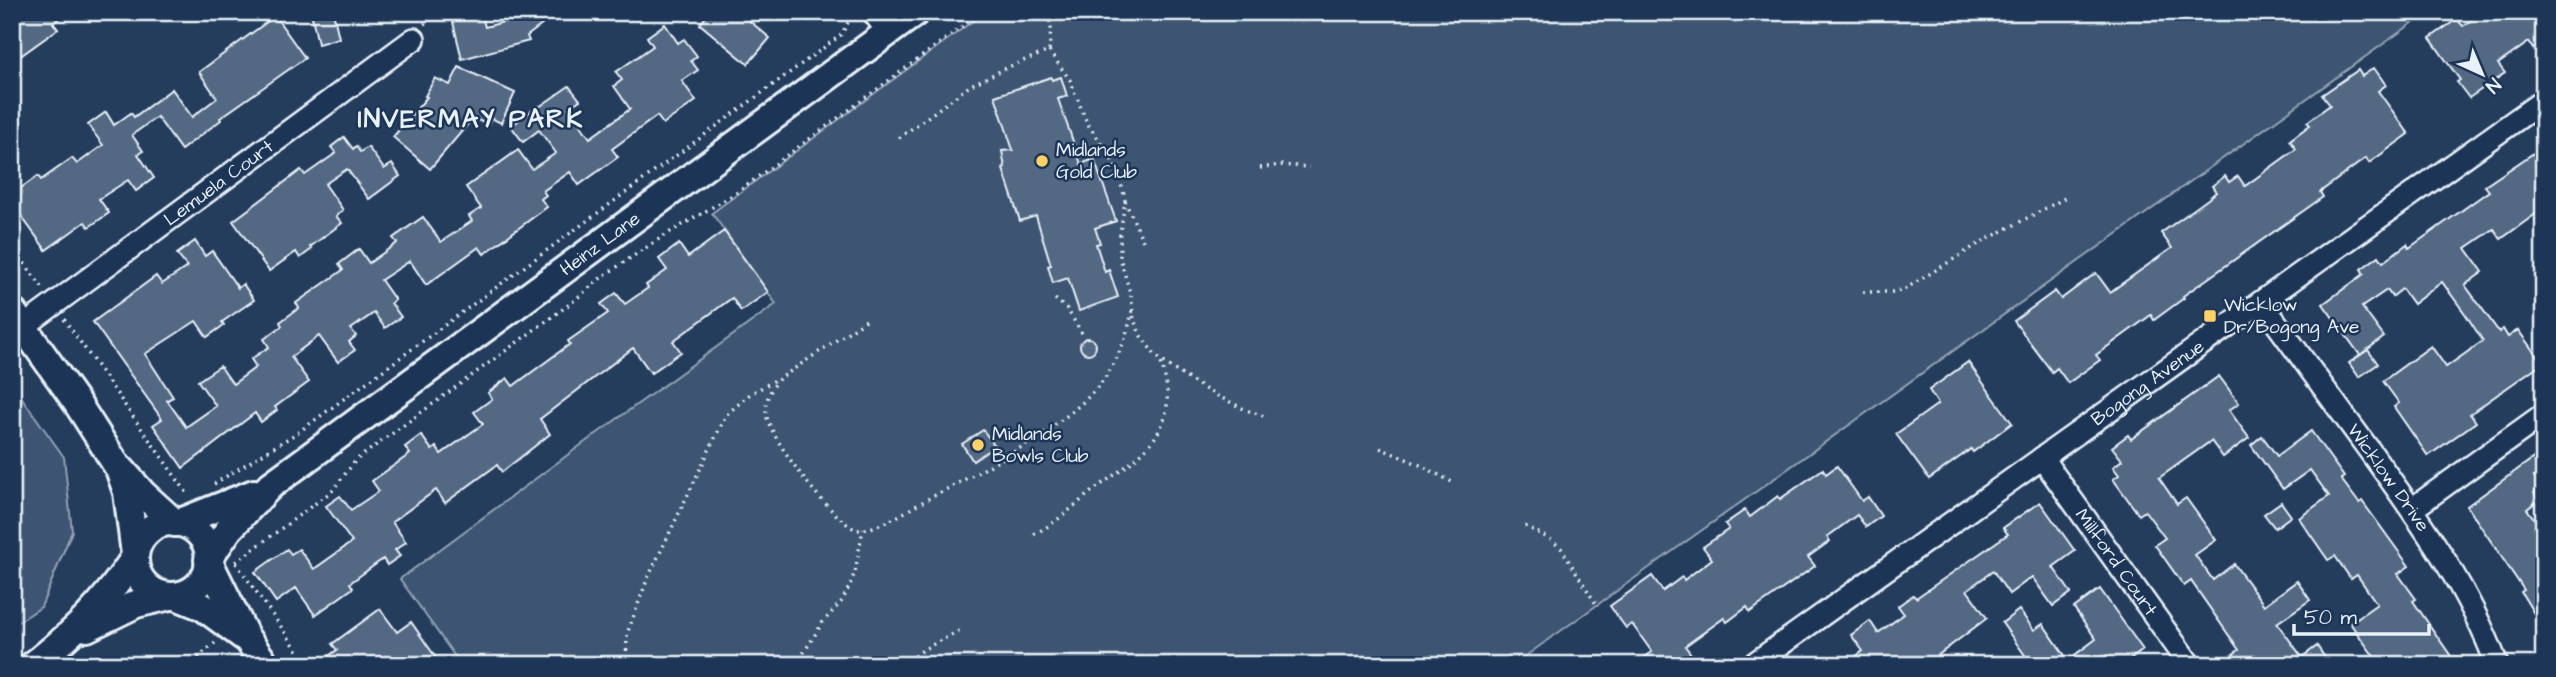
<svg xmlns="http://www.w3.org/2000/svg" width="2556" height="677" font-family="'Architects Daughter',sans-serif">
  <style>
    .green { fill: #3e5472; stroke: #93a2b5; stroke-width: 2 }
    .building { fill: #536782; stroke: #e8f1f8; stroke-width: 2 }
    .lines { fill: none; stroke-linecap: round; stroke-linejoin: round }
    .minor-casing { stroke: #e8f1f8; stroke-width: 26 }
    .tertiary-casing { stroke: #e8f1f8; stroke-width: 32 }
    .path { stroke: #e8f1f8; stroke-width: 3.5; stroke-dasharray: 2 5; stroke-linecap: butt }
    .minor { stroke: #1d3557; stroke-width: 21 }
    .tertiary { stroke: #1d3557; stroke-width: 26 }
    .poi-dot { fill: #ffd166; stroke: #1d3557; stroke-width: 2.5 }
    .labels { text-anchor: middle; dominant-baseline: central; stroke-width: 5; stroke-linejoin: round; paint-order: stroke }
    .poi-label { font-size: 19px; fill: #e8f1f8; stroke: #1d3557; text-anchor: start }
    .street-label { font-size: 19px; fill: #e8f1f8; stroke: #1d3557 }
    .district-label { font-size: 26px; font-weight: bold; letter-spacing: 2px; fill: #e8f1f8; stroke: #1d3557 }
  </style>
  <rect width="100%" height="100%" fill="#253d5d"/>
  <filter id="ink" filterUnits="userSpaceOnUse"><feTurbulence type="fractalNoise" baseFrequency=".0143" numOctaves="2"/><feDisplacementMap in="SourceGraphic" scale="14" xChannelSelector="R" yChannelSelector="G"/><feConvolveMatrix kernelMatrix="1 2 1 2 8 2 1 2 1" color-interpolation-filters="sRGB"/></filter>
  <g filter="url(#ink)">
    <g class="green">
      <polygon points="985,12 2428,12 1513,665 461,665 400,579 581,445 776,304 712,213"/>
      <polygon points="12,384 64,457 72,531 41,607 12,626"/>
    </g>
    <g class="building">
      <polygon points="12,12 68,12 53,23 58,29 19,57 12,47"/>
      <polygon points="311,12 333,12 339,38 318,44"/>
      <polygon points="459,12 481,12 485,27 542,12 559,12 527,36 529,41 462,59 451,14"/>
      <polygon points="710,12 739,12 770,38 748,64 700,24"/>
      <polygon points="2483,12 2532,12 2544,29 2544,41 2533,49 2529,42 2498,64 2505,73 2469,98 2457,82 2460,80 2430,38 2457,19 2463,26"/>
      <polygon points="275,16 305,58 220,118 221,120 181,150 157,117 132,135 143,151 138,154 154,178 136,191 128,180 99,199 109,213 89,227 85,222 46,250 19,213 21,188 38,176 41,180 72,158 77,164 103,145 88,125 106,112 114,125 131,113 134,117 172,89 192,117 217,98 199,72"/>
      <polygon points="665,24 678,43 684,39 697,56 691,61 698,70 682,81 696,101 663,124 657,116 612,149 618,157 579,185 570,172 543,191 546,195 541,199 547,207 484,254 479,247 426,285 410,261 381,280 395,300 391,303 401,317 385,328 374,313 351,329 356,336 349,342 355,350 338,362 319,336 291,357 309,382 275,407 277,410 261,422 255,413 183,468 153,425 162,419 93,322 156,276 162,284 187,267 177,254 195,241 205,256 212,251 238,288 243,284 254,300 222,322 224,325 207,337 196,321 145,354 173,397 167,400 186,427 216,406 198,381 220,366 233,384 256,367 251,359 269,347 264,339 282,326 280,322 299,308 296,303 343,270 339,264 359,249 369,263 397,243 393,238 423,217 441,242 472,221 469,216 481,208 466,187 518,150 532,169 556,153 539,130 523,142 511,126 538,106 539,107 569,86 580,100 568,108 590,138 630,109 614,86 622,80 616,72 653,46 647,37"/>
      <polygon points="459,67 515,93 501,123 491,118 488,125 473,118 430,169 393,137 427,97 425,96 435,78 450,85"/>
      <polygon points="2374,68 2386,85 2378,91 2409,134 2369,163 2366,158 2320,192 2323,197 2183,296 2184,298 2154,320 2151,315 2096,355 2100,360 2068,383 2057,368 2052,372 2014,321 2055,291 2061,299 2096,273 2110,292 2172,248 2161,233 2208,199 2216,192 2212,186 2225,176 2229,182 2238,176 2245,186 2296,149 2290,140 2310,125 2307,122 2330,105 2322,95 2358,70 2362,76"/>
      <polygon points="1051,77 1052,80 1061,77 1067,96 1058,99 1081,164 1094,159 1116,221 1095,228 1100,243 1096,244 1105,272 1109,270 1118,297 1079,311 1068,278 1053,283 1048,266 1051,265 1036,216 1020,221 1003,169 1005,168 1002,151 1013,150 995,96"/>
      <polygon points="344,137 353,149 356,146 360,152 368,147 384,169 392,164 400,176 369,199 347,169 325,184 343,210 336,216 342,223 310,247 312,249 300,258 296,252 269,271 233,221 301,170 305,175 336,153 331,147"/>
      <polygon points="2544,146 2544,208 2501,239 2494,229 2466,248 2483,272 2465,285 2499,332 2503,329 2508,337 2518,330 2542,363 2470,414 2476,422 2428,456 2394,407 2399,403 2383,381 2431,346 2446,367 2483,341 2466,315 2442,282 2413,304 2402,289 2392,297 2387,290 2362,307 2384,337 2360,355 2323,304 2364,274 2361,269 2379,256 2383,262 2407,244 2409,248 2489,191 2485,186"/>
      <polygon points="724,231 768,292 741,311 732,298 673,341 681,352 651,373 633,348 540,419 550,434 502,472 497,465 445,503 436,490 392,522 406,542 395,550 400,556 387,565 383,559 350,583 353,588 315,615 296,588 276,602 255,572 287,549 291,554 299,549 314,569 352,542 326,506 340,496 351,510 379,491 372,481 410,454 405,447 421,435 432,450 436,447 441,454 483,424 474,412 492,399 488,393 507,378 513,386 570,344 568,341 608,313 601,304 616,293 625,304 648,288 646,285 667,270 659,259 679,244 688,257"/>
      <circle cx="1088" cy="346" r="8"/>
      <polygon points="2368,350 2378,364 2359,377 2349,363"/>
      <polygon points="1968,362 2012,423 1973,452 1971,449 1929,479 1896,434 1938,404 1929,390"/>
      <polygon points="2219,376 2239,403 2229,410 2249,438 2223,457 2211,441 2159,478 2177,504 2186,498 2216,540 2195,555 2213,580 2234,564 2264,605 2297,581 2310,600 2277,623 2302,657 2317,646 2330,665 2241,665 2233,654 2239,650 2191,581 2184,586 2155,545 2165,538 2145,511 2139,515 2113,479 2119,475 2113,467 2122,460 2112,447 2128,435 2131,439"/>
      <polygon points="983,430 995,446 973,461 962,444"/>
      <polygon points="2311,431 2344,477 2341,479 2359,503 2362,501 2409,566 2398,574 2416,599 2413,601 2457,665 2380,665 2350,623 2377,604 2357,575 2351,579 2335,556 2328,560 2299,518 2329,496 2310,470 2283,489 2251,445 2262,436 2277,456"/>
      <polygon points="2535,457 2544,469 2534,477 2542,487 2534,493 2539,500 2527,509 2544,532 2544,630 2521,592 2524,590 2467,506"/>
      <polygon points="1837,466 1862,501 1868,497 1881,516 1866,527 1857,515 1827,537 1830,541 1808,557 1815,566 1750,612 1747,607 1727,622 1724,618 1685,646 1691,654 1676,665 1634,665 1652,652 1632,624 1626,628 1610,606 1652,576 1663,591 1682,577 1684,580 1712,559 1703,547 1729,529 1725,524 1745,510 1750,517 1778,496 1780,499 1823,469 1826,474"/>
      <polygon points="2040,502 2075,551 2053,567 2071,593 2053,606 2032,577 2009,594 1993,571 1967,590 1987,618 1925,665 1844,665 1863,651 1851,635 1870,621 1878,633 1904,614 1898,606 1913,595 1916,598 2008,534 2003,528"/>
      <polygon points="2281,502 2291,516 2275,528 2264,514"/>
      <polygon points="2100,589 2143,650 2123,665 2115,665 2107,655 2093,665 2032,665 2002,623 2019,610 2034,630 2043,624 2068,660 2096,639 2074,608"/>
      <polygon points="380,609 397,632 411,622 441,665 316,665 337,650 332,644"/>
    </g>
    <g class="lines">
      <g class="minor-casing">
        <g id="minor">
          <polyline points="873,12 889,33"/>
          <path id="s1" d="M2261,302C2298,352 2335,403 2372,454C2420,521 2468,586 2497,665"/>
          <path id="s2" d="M23,327L414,39"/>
          <path id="s3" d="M2042,458L2190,665"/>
          <polyline points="2412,509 2544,414"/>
          <path id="s4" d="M1752,665L2544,100"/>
        </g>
      </g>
      <g class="tertiary-casing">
        <g id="tertiary">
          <polyline points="12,311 77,403 119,469 127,492 135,554"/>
          <polyline points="122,470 143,494 175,523"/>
          <circle cx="172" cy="559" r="37"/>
          <polyline points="178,523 254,493"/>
          <path id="s5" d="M209,558L229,529L271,485L916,12"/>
          <polyline points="208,560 246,637 266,665"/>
          <polyline points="176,596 203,607 244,637"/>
          <polyline points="87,628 136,604 170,596"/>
          <path d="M33,665C77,630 104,604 135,557"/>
        </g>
      </g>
      <g class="path">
        <polyline points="424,24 442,12"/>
        <polyline points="1049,51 1070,80 1087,123 1110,155 1123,190 1125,201 1120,234 1120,258 1131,296 1134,320 1141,336 1155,355 1177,372 1208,391 1246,410 1267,417"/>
        <polyline points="899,138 971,85 1015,64 1049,51 1051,29 1048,12"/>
        <polyline points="1260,168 1280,165 1309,167"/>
        <polyline points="1125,201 1143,241"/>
        <polyline points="12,246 44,290"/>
        <polyline points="1863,292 1892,292 1905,289 1980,243 2065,198"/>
        <polyline points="1055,299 1067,309 1085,338"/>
        <polyline points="64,319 189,496"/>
        <path d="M866,320L779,379C771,389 764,401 766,414C771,441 832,520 857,530C881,529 906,511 926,500C977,473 1064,429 1100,384C1116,365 1128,335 1132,311"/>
        <polyline points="1380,448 1420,465 1452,482"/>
        <polyline points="214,484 300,431 841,35 854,12"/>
        <polyline points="1525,526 1550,539 1561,548 1596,604"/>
        <path d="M1034,534C1059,522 1077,502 1099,486C1149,451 1183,426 1160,360"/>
        <polyline points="236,562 332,491 356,460 571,303 602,277 662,237 736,193 982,12"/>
        <polyline points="236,563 308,665"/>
        <polyline points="197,665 199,656 215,643"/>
        <polyline points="626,665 627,634 647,580 726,415 750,394 777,379"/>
        <polyline points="796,665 823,622 842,601 849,587 855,572 863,529"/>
        <polyline points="904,665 924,649 961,630"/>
      </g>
      <use href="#minor" class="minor"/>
      <use href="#tertiary" class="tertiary"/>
    </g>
  </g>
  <g class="poi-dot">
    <circle cx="1042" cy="161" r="7"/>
    <rect x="2203" y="309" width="14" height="14" rx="3.5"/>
    <circle cx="978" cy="445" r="7"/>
  </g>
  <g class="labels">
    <g class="poi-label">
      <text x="1056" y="150">Midlands<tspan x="1056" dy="22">Gold Club</tspan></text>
      <text x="2224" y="305">Wicklow<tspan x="2224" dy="22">Dr/Bogong Ave</tspan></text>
      <text x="992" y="434">Midlands<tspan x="992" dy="22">Bowls Club</tspan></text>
    </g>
    <g class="street-label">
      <text stroke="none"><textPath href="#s2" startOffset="243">Lemuela Court</textPath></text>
      <text stroke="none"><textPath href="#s5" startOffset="504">Heinz Lane</textPath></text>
      <text stroke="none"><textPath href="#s4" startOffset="486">Bogong Avenue</textPath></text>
      <text stroke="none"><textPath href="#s1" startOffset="217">Wicklow Drive</textPath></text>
      <text stroke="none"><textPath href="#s3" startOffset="128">Millford Court</textPath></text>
    </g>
    <g class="district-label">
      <text x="471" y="119">INVERMAY PARK</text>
    </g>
  </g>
  <rect width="2556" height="677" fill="none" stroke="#1d3557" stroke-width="42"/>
  <rect x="21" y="21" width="2514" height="635" fill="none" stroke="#e8f1f8" stroke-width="2.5" filter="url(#ink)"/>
  <g transform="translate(2482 74) rotate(136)" stroke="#1d3557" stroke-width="5" paint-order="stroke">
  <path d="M0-5L12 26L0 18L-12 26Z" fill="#e8f1f8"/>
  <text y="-10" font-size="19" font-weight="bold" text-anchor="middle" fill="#e8f1f8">N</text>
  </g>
  <path d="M2294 624v10h135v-10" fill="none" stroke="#e8f1f8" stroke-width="3.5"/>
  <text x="2304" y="624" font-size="21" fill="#e8f1f8" stroke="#1d3557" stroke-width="5" paint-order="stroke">50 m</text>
</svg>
